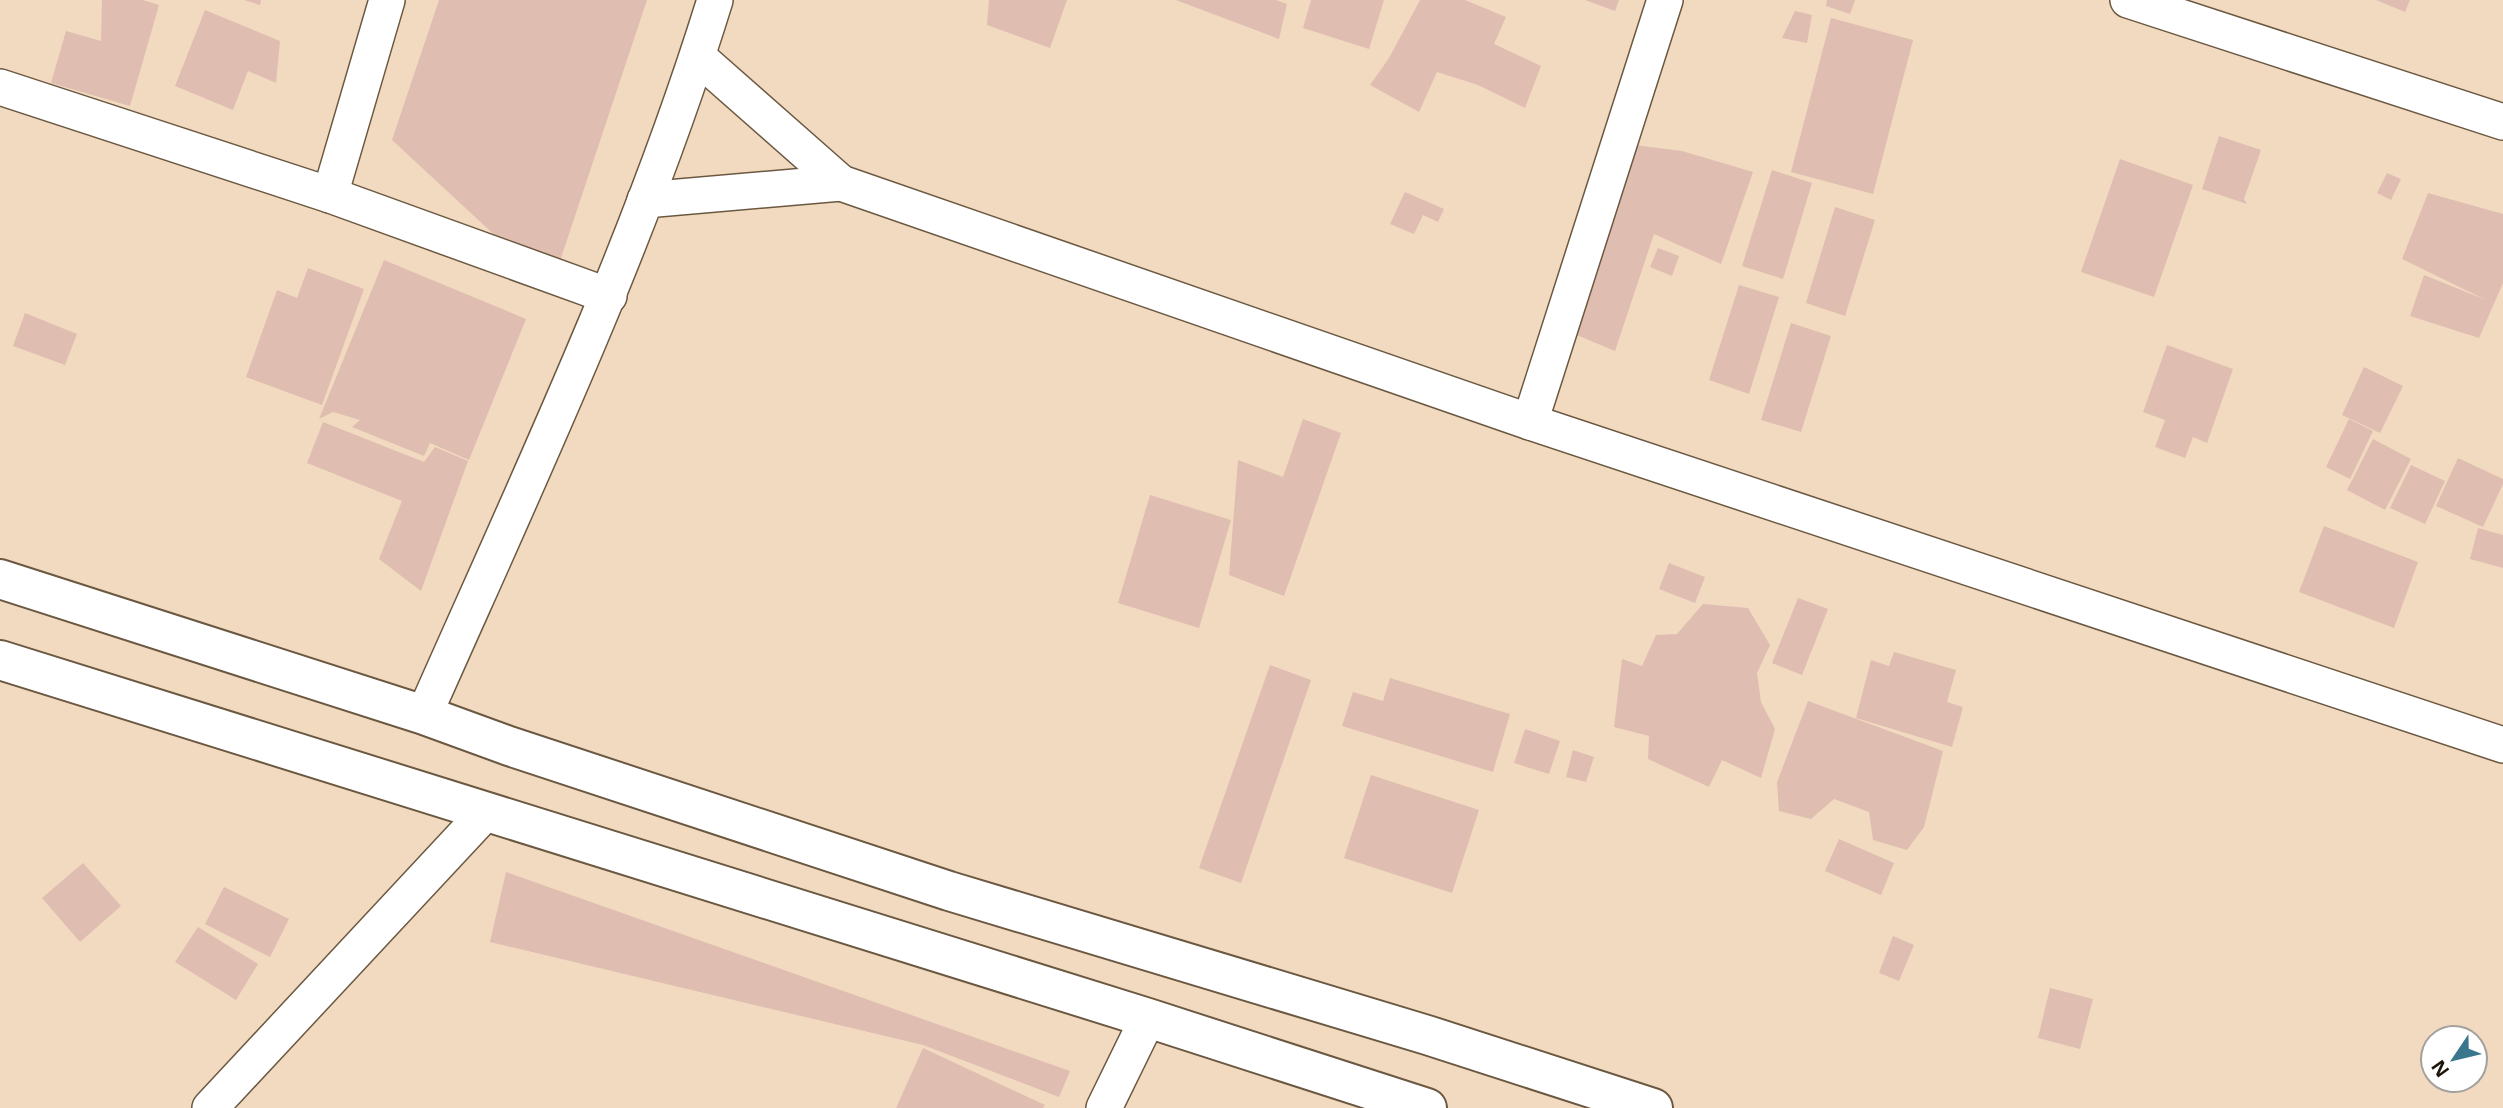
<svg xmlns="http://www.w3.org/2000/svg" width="2503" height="1108" font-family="'Noto Sans',sans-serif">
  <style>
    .building { fill: #e0bdb1 }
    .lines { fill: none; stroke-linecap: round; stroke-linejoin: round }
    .minor-casing { stroke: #6b5841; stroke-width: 38 }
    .secondary-casing { stroke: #6b5841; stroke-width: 42 }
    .minor { stroke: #fff; stroke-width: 35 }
    .secondary { stroke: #fff; stroke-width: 38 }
  </style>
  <rect width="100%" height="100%" fill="#f2dac0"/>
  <g class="building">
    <polygon points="102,0 143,0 159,5 130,106 51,83 66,31 101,41"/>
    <polygon points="244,0 261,0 260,5"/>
    <polygon points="439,0 647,0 560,261 501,241 392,140"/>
    <polygon points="989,0 1067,0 1050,48 987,25"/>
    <polygon points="1176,0 1276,0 1287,4 1279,39"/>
    <polygon points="1311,0 1384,0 1369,49 1303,28"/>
    <polygon points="1420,0 1465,0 1506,17 1494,44 1541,66 1525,108 1478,85 1437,72 1419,112 1370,85 1389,58"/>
    <polygon points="1585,0 1619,0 1615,11"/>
    <polygon points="1827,0 1855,0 1850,14 1826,6"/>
    <polygon points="2376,0 2410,0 2405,12"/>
    <polygon points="205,10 280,41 276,83 248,71 233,110 175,86"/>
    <polygon points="1795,11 1812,15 1807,43 1782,38"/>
    <polygon points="1831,18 1913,40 1873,194 1791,172"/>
    <polygon points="2219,136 2261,150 2244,199 2247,204 2202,189"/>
    <polygon points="1619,143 1682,151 1753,172 1721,264 1654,234 1615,351 1560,328"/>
    <polygon points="2120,159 2193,185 2154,297 2081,272"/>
    <polygon points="1772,170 1812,183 1783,279 1742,266"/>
    <polygon points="2387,173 2401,179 2391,200 2377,193"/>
    <polygon points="1405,192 1444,209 1438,222 1423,215 1414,234 1390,224"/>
    <polygon points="2428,193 2503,214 2503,283 2479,338 2410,316 2424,275 2486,300 2402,259"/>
    <polygon points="1835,207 1875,220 1845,316 1806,303"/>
    <polygon points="1658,248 1679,256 1672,276 1650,267"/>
    <polygon points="384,260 526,319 469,460 430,443 424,456 352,427 360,420 333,412 319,419"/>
    <polygon points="308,268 364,289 322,405 246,377 277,290 297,298"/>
    <polygon points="1739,285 1779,297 1749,394 1709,380"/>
    <polygon points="25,313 77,334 65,365 13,346"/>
    <polygon points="1791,323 1831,336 1801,432 1761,420"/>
    <polygon points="2167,345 2233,369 2207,443 2193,437 2185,458 2155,447 2165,420 2143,412"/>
    <polygon points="2364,367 2403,386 2380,433 2342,415"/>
    <polygon points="1303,419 1341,433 1284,596 1229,575 1238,460 1283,477"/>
    <polygon points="2349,419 2373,431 2350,479 2326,467"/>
    <polygon points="323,422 424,462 435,447 468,461 421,591 379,559 402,501 307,463"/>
    <polygon points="2373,439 2411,459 2385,510 2347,490"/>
    <polygon points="2458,458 2503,479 2503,484 2483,527 2436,506"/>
    <polygon points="2411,465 2445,481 2425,524 2390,508"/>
    <polygon points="1150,495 1231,520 1199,628 1118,603"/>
    <polygon points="2324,526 2418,562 2394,628 2299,592"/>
    <polygon points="2478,528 2503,535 2503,568 2470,559"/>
    <polygon points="1669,563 1705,577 1695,603 1659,589"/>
    <polygon points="1798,598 1828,609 1802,675 1772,663"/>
    <polygon points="1703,604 1748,608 1770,645 1757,673 1761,702 1775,729 1761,778 1722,760 1709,787 1648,759 1649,736 1614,727 1622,659 1642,666 1656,635 1677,634"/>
    <polygon points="1894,652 1956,670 1947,702 1963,707 1952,747 1856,718 1871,660 1889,666"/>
    <polygon points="1270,665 1311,680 1241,883 1199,868"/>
    <polygon points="1390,678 1510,714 1493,772 1342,726 1353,692 1383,701"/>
    <polygon points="1808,701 1943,751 1924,827 1907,850 1873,840 1869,812 1834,799 1811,819 1779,811 1777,782"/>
    <polygon points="1525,729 1560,741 1549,774 1514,763"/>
    <polygon points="1573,750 1594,757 1586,782 1566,777"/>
    <polygon points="1371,775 1479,810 1452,893 1344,858"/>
    <polygon points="1839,839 1894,863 1881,895 1825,871"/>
    <polygon points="83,863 121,906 80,942 42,898"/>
    <polygon points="506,872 1070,1071 1059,1097 923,1045 490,942"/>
    <polygon points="224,887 289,919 270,957 205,924"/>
    <polygon points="198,927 258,964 236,1000 175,962"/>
    <polygon points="1893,936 1914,945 1899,981 1879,973"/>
    <polygon points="2050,988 2093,999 2080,1049 2038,1038"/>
    <polygon points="923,1048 1045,1105 1043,1108 896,1108"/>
  </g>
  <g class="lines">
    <g class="minor-casing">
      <g id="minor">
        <polyline points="2128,0 2503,122"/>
        <polyline points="698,57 841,183 1530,422 2503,745"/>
        <polyline points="0,87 330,195 609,296"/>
        <polyline points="330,195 387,0"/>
        <polyline points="645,200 841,183"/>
        <polyline points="1530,422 1665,0"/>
        <path d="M424,715C528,480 639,246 715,0"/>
        <polyline points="210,1108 486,812"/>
        <polyline points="1104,1108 1148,1018"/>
      </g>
    </g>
    <g class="secondary-casing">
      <g id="secondary">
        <polyline points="0,579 424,715 509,746 949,891 1427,1035 1653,1108"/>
        <polyline points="0,660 1148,1018 1427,1108"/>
      </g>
    </g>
    <use href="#minor" class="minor"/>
    <use href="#secondary" class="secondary"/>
  </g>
  <g transform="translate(2454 1059) rotate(235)"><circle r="33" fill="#ffffff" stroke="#a4a19d" stroke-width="2"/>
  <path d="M0-5L12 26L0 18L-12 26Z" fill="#3a778d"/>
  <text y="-10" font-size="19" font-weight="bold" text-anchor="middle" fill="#1c140a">N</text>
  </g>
</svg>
